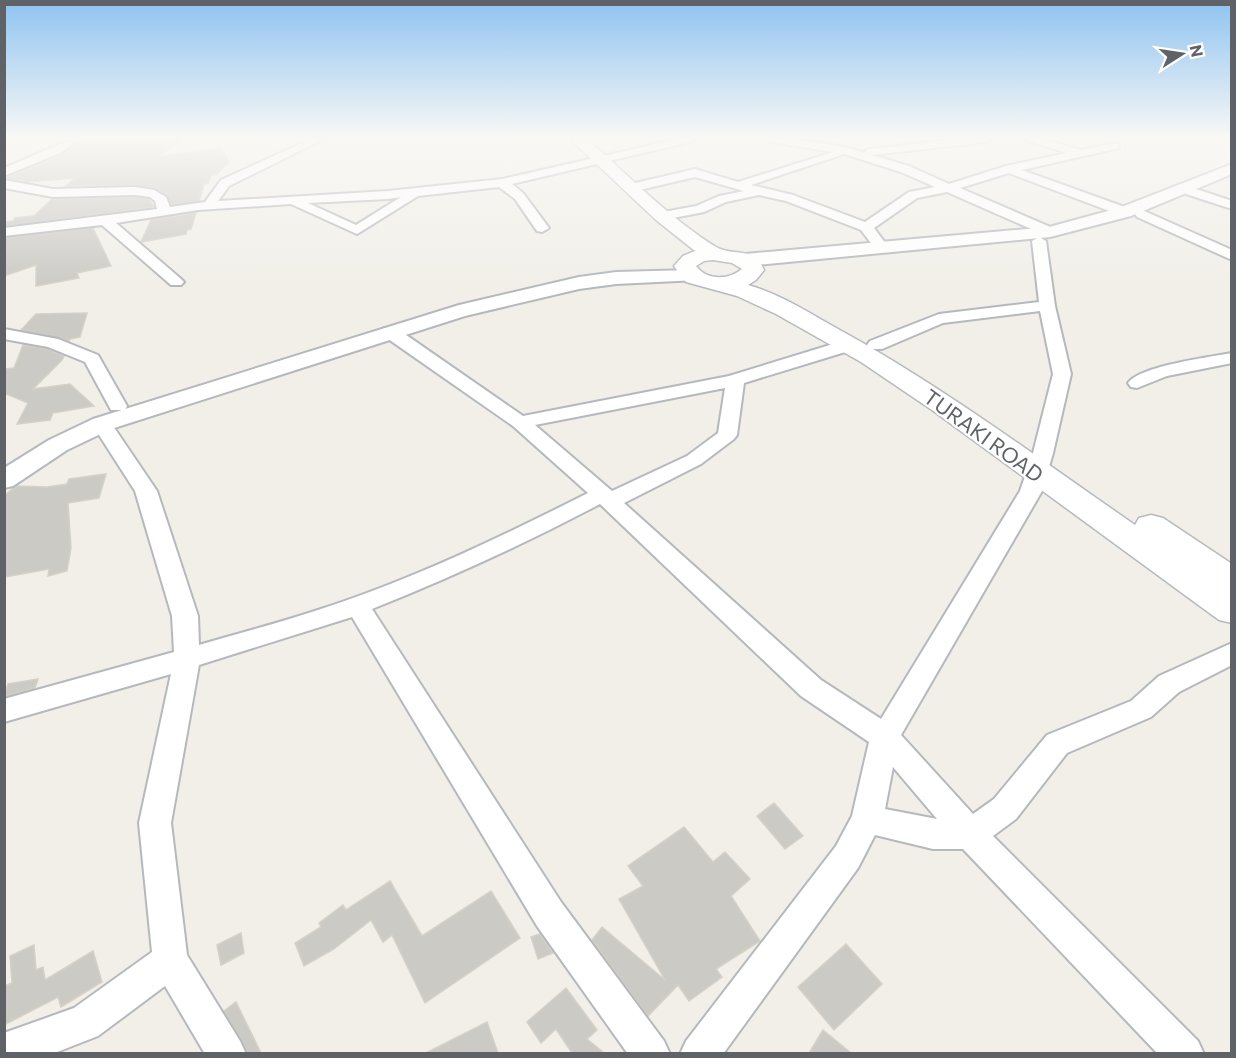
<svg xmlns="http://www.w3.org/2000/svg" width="1236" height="1058" font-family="Commissioner,sans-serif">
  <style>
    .building { fill: #cccac5; stroke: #d6d1c6; stroke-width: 1.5 }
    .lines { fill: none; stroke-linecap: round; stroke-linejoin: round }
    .minor-casing { stroke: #b5b8bc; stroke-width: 4 }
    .tertiary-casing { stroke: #b5b8bc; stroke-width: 4 }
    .secondary-casing { stroke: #b6babf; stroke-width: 3 }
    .minor { fill: #fff; fill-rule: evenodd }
    .tertiary { fill: #fff; fill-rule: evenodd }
    .secondary { fill: #fff; fill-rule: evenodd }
    .labels { text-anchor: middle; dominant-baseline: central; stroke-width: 4.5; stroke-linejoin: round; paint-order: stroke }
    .street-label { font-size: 21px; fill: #5f6368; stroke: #fff }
  </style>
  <rect width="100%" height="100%" fill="#f1efe8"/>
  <g class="building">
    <polygon points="76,139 184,139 156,157 221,148 229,162 216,175 211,175 208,183 204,184 199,201 171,205 167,195 154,188 135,185 66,186 75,178 27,182 5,178 61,155 74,146 73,142 76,142"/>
    <polygon points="135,197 149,199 154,207 4,226 4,222 13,221 15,218 34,216 52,199"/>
    <polygon points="196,213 191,229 187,230 186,234 141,242 151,220"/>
    <polygon points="93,228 111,266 77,273 79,278 36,286 36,265 4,276 4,238"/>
    <polygon points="87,313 80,337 70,339 69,341 21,330 36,314"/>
    <polygon points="23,345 47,349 64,356 62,360 33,389 70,384 94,406 53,413 50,420 17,424 28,403 4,393 4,369 14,368"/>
    <polygon points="106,474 99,498 68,503 71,548 67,571 48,576 49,569 4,577 4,496 12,489 17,486 47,487 67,484 69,479"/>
    <polygon points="38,679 35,688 4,697 8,684"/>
    <polygon points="774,803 803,836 785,849 757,816"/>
    <polygon points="684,827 713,862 725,852 750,879 731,896 760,941 716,969 722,977 689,1001 678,985 648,1016 592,940 602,927 665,980 619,899 643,886 628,866"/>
    <polygon points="390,881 422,936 491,891 520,938 425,1003 392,935 383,942 371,920 334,949 304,966 295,943 321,927 319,923 343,905 346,910"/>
    <polygon points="241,933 244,953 221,965 217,945"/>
    <polygon points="540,934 553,953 538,959 531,937"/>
    <polygon points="846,944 882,984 834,1030 798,987"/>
    <polygon points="34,945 36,970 43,967 45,980 93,951 102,982 61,1007 58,997 4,1025 4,986 12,983 10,956"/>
    <polygon points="566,988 597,1030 587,1039 604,1053 572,1053 556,1029 541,1043 527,1022"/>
    <polygon points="236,1002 261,1053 248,1053 224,1011"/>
    <polygon points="487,1022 498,1053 426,1053"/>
    <polygon points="823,1030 851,1053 809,1053"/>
  </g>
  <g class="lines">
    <g class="minor-casing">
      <g id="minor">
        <path d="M311,139H324L229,186L218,201L388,191L502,179L678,139H695L690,142L512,184L523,193L549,228L542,232L537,231L515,199L499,187L418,196L357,234L291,204L198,210L116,223L181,279L184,282L181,285H171L102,225L4,236V228L157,209L155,201L150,197L135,195L53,197L4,188V180L53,189L135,187L154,190L166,197L170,207L205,202L221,180ZM401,197L356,225L308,203L388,199Z"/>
        <path d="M767,139C800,139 834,143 865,153L866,150L870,149L961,139H992L987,142L872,155L909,166L949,184L1006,166L1067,153L1028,141L1027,139H1042L1081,150L1115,143L1119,144V148L1022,170L1130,209L1132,212L1130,215H1120L1009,173L960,188L1055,229L1057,232L1055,235H1045L947,192L917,198L874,228L889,248L882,252L877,251L861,230L786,201L759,195L726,202L704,212L663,220L658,219L656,216L658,213L696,206L719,196L744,191L695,177L631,192L625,188L627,185L695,169L738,182L833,152L772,142ZM844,154L901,172L935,187L909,192L865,222L793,195L751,185Z"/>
        <polygon points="67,141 73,144 60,153 4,176 4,168"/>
        <polygon points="1190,187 1232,201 1232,209 1186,194 1184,191 1186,188"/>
        <polygon points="1142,210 1232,250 1232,260 1137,217 1135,214"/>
        <path d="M1039,237L1046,241L1055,306L1071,374L1053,453L1042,491L901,735L973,814L994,799L1047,735L1131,701L1159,676L1232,643V665L1179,692L1151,717L1067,753L1016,819L993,836L1198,1041L1204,1054H1158L963,849H933L875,835L858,868L723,1054H680L686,1041L836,846L852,816L869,742L801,696L600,504C526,543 450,578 372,609L561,902L664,1041L670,1054H628L537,926L352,617L199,665L171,823L187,955L240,1041L246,1054H205L165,986L98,1036L52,1054H4V1033L74,1008L152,952L139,823L171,674L4,722V699L174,652L172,616L135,491L92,424L95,420H109L157,491L198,616L199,645C239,633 279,623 318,610C411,580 501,537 588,493L513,426L384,336L382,332L384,328H396L523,416L729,376L843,341H855L858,345L855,349L744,383L737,435L734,439L701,464L624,503L821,680L881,719L1020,491L1033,453L1053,374L1040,311L943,323L882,349H870L867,345L870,341L939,314L1039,302L1032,241ZM725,388L718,433L687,456L612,491L535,425ZM893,767L937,819L885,809Z"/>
        <polygon points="4,329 58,339 98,355 127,406 125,410 111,410 85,362 48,347 4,339"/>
        <path d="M1232,353V363L1167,376L1137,388L1131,387L1128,383C1140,366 1210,357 1232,353Z"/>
      </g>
    </g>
    <g class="tertiary-casing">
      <g id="tertiary">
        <polygon points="1232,164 1232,174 1131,216 1050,237 745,266 739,264 736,260 739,256 745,254 1049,227 1119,208"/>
        <polygon points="691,270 698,272 700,276 698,280 616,284 579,289 465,316 111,429 67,450 13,486 4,488 4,468 49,440 93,419 459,305 579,277 616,272"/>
      </g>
    </g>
    <g class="secondary-casing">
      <path id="secondary" d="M570,139H587C628,175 669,218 716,247C733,257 753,245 764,270L756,280L748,285C780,294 809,313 838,329C942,386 1038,458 1135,525L1139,518L1151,515L1163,518L1232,564V623L1219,620L932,410L861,362L776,314L737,296L686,282L674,266L683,256L695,251L656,220ZM713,260L732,263L742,269C729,280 707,281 696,266L704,261Z"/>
    </g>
    <use href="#minor" class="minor"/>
    <use href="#tertiary" class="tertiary"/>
    <use href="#secondary" class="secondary"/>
  </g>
  <linearGradient id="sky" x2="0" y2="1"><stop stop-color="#8fc3f1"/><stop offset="0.48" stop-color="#f9f8f5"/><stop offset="1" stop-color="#f9f8f5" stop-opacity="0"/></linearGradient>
  <rect width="1236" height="287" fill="url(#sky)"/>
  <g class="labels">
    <g class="street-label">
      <text transform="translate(984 435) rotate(36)">TURAKI ROAD</text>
    </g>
  </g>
  <rect width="1236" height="1058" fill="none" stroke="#5f6368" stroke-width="12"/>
  <g transform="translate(1182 54) rotate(78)" stroke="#ffffff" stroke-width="4.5" paint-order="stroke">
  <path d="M0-4.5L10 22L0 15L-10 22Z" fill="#5f6368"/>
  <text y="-9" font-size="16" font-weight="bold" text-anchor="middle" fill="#5f6368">N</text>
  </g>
</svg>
